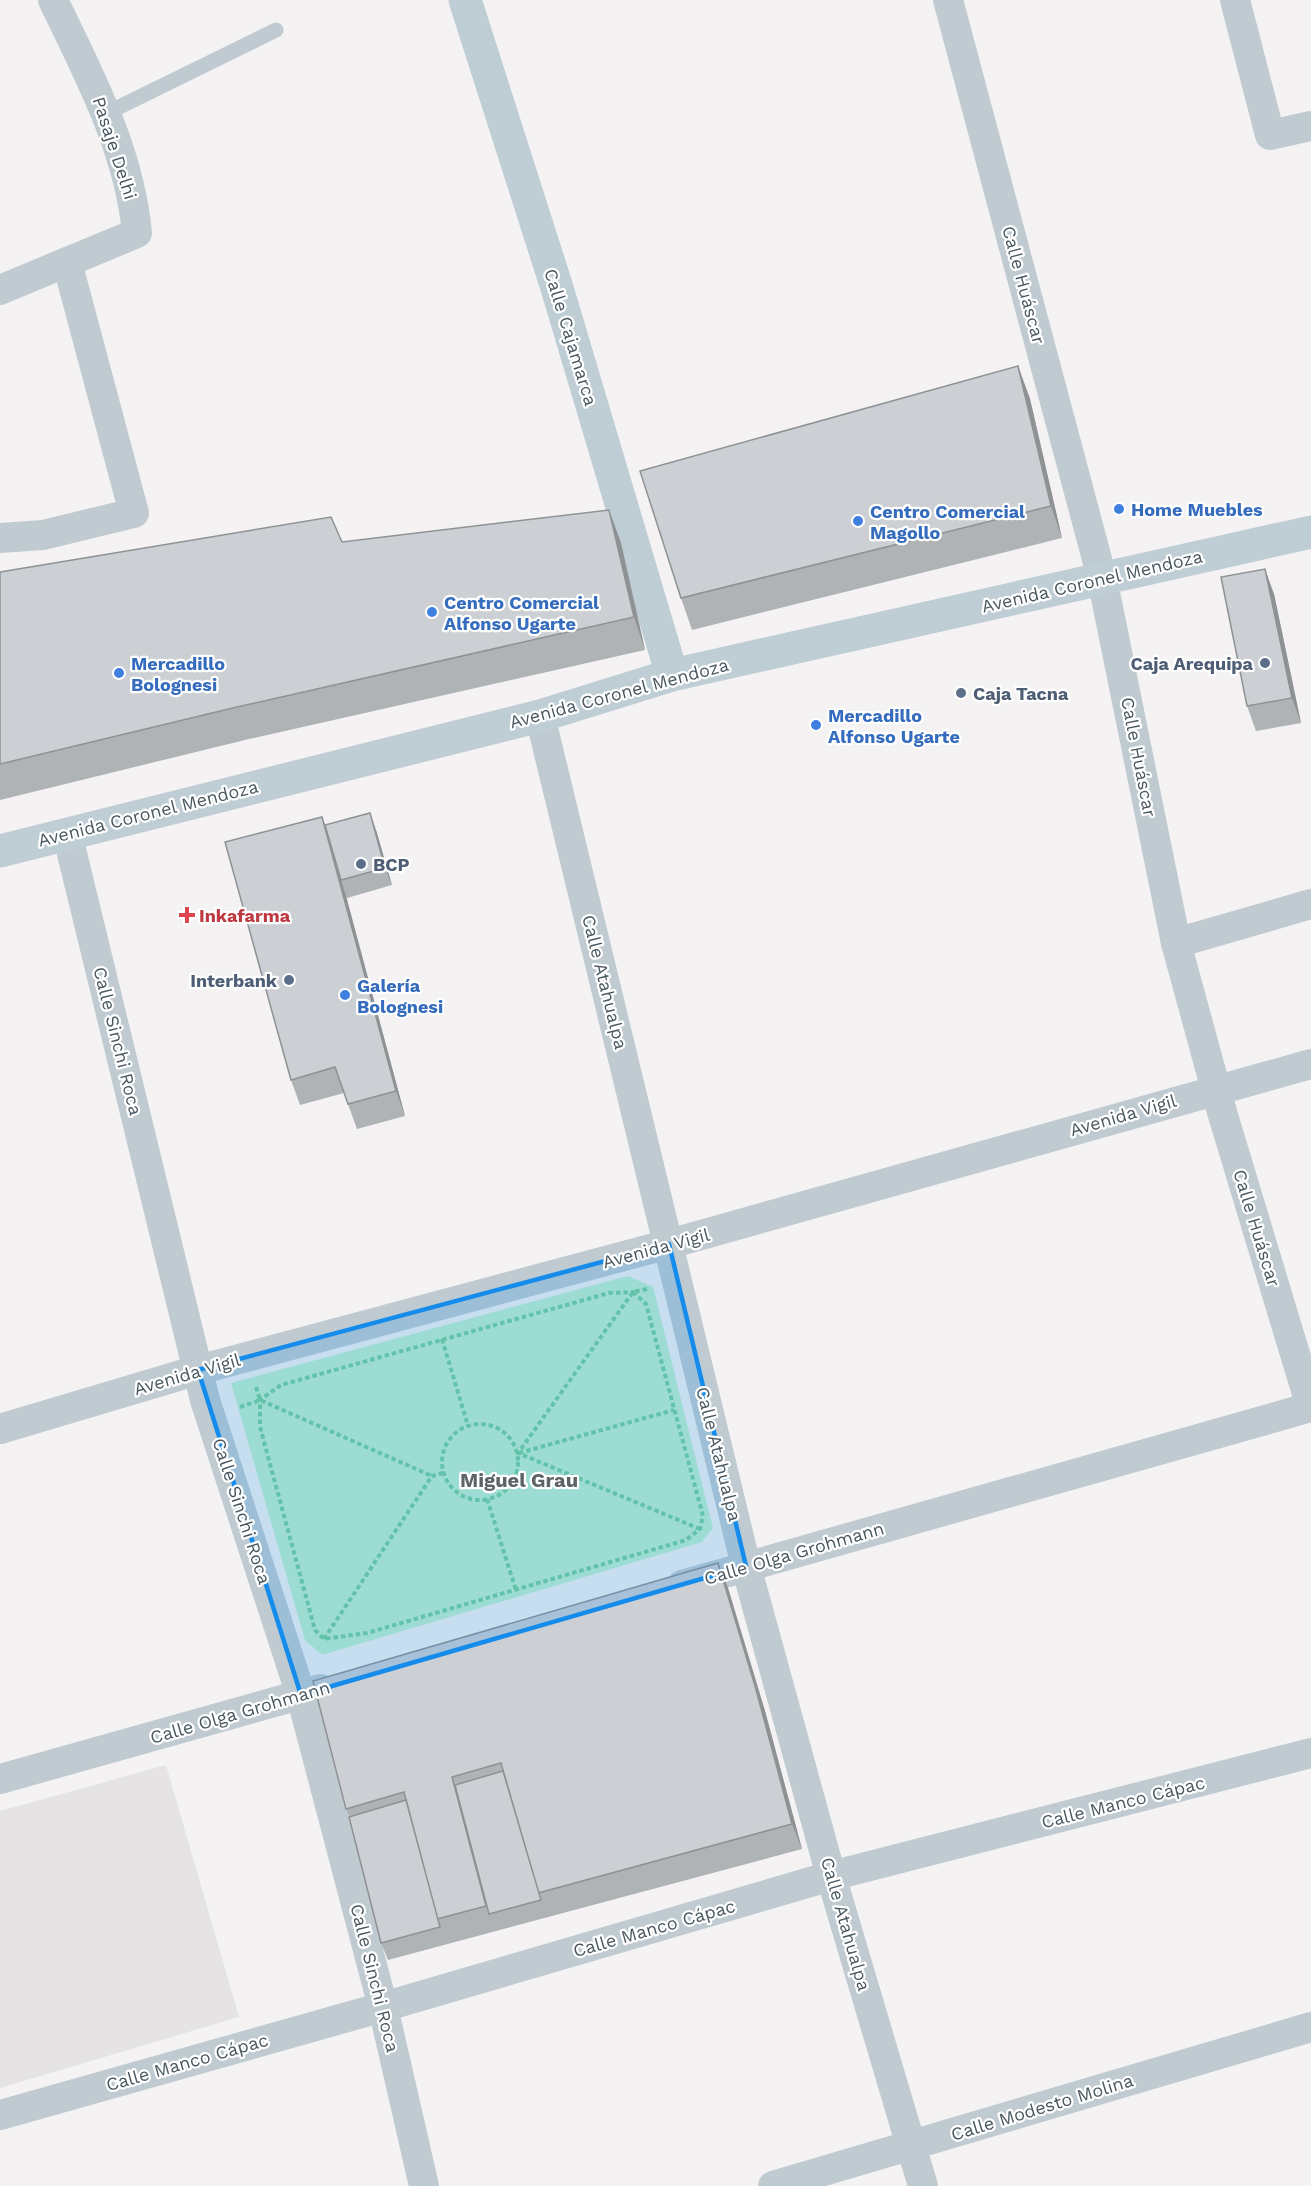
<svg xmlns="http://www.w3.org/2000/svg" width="1311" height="2186" font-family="'Work Sans',sans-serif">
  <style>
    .education { fill: #e5e3e4 }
    .green { fill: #c0f1cd }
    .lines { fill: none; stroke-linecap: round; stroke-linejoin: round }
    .path { stroke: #77d19a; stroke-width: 4; stroke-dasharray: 4.5 3; stroke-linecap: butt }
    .lane { stroke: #bfcbd1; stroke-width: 15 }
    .street { stroke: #bfcbd1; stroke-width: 30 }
    .secondary { stroke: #bfcdd5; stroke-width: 33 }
    .wall { fill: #afb3b6 }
    .shaded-wall { fill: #8f9294 }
    .building { fill: #ccd0d4; stroke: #8f9294; stroke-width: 1.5 }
    .marked { fill: #158ceb; fill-opacity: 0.2; stroke: #158ceb; stroke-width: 4.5; stroke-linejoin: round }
    .shop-dot { fill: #3f7fe0; stroke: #fff; stroke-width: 2 }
    .service-dot { fill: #5c6f8a; stroke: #fff; stroke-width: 2 }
    .health-dot { fill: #e0444e; stroke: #fff; stroke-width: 2 }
    .labels { text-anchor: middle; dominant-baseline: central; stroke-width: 4.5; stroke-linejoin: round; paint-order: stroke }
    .street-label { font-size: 18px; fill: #495860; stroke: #fff }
    .shop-label { font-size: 18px; font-weight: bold; fill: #366cbe; stroke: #fff; text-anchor: start }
    .service-label { font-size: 18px; font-weight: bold; fill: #4e5e75; stroke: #fff; text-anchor: end }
    .health-label { font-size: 18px; font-weight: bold; fill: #be3a42; stroke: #fff; text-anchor: start }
    .neighbourhood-label { font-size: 20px; font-weight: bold; fill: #5e6367; stroke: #fff }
  </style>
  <rect width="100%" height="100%" fill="#f4f2f2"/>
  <polygon class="education" points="166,1765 239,2017 0,2088 0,1811"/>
  <polygon class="green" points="628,1276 653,1287 713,1528 702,1542 322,1655 305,1640 231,1383"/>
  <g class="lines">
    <g class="path">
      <polyline points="647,1289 633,1292 518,1453 700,1529"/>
      <polygon points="633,1292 646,1304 703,1516 700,1529 686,1540 367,1633 324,1639 315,1630 260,1427 260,1400 281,1385 609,1293"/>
      <polyline points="442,1339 468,1426"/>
      <polyline points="256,1387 260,1400"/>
      <polyline points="240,1407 260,1400 432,1476"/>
      <circle cx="480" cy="1462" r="38"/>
      <polyline points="519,1453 674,1410"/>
      <polyline points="487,1499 516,1590"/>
      <polyline points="324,1639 432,1476 443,1473"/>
    </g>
    <polyline class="lane" points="107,113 276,30"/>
    <g class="street">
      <polyline points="948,0 1102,578 1176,943 1222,1112 1311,1407"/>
      <polyline points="1235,0 1270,135 1311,126"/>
      <path d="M0,290L137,233C129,149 89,75 53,0"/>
      <polyline points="0,538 43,535 134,513 67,262"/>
      <polyline points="540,716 746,1566 831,1876 923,2186"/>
      <polyline points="67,833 205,1400 301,1695 383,2007 424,2186"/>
      <polyline points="1176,943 1311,904"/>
      <polyline points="0,1429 198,1370 669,1244 1311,1064"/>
      <polyline points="682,1585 1311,1407"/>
      <polyline points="0,1779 321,1689"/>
      <polyline points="0,2115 383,2007 831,1876 1311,1753"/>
      <polyline points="773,2186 1311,2027"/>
    </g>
    <g class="secondary">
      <polyline points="465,0 557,288 672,675"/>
      <polyline points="0,851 540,716 672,675 1311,532"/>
    </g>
  </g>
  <g class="wall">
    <polygon points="1018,366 1030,399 1062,538 692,630 681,598"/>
    <polygon points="609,510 621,543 645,650 249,739 0,800 0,572 342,542"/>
    <polygon points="1274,594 1301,723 1256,731 1247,706"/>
    <polygon points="322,817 325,825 376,830 392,885 347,898 346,896 405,1116 357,1129 344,1093 300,1105 291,1080"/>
    <polygon points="718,1563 728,1588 765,1711 802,1849 388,1960 381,1943 349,1817 346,1809"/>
  </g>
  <g class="shaded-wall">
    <polygon points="1018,366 1030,399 1062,538 1051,506"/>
    <polygon points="609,510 621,543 645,650 634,617"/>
    <polygon points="1265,569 1274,594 1301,723 1292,698"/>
    <polygon points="370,813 376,830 392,885 385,868"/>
    <polygon points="322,817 332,842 341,880 346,896 405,1116 396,1091"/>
    <polygon points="718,1563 728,1588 765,1711 802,1849 792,1824"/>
  </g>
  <g class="building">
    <polygon points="1018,366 1051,506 681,598 640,471"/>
    <polygon points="609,510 634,617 237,707 0,764 0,572 331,517 342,542"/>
    <polygon points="1265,569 1292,698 1247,706 1221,577"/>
    <polygon points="370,813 385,868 341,880 325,825"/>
    <polygon points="322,817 396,1091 348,1104 335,1067 291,1080 225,842"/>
    <polygon points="718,1563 755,1686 792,1824 538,1893 501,1763 452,1777 486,1906 437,1919 404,1792 346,1809 313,1681"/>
    <polygon points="503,1771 541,1900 489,1914 455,1785"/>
    <polygon points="406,1800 440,1927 381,1943 349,1817"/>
  </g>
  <path class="marked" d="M669,1244L746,1566L301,1695L198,1370Z"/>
  <g class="shop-dot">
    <circle cx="1119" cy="509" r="6"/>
    <circle cx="858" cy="521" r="6"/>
    <circle cx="432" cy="612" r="6"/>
    <circle cx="119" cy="673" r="6"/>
    <circle cx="816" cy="725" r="6"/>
    <circle cx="345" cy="995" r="6"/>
  </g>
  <g class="service-dot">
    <circle cx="1265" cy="663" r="6"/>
    <circle cx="961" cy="693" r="6"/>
    <circle cx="361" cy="864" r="6"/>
    <circle cx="289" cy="980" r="6"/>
  </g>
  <path class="health-dot" d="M184 906h6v6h6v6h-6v6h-6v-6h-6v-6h6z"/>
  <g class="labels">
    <g class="street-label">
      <text transform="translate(115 148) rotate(72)">Pasaje Delhi</text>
      <text transform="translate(1024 285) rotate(75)">Calle Huáscar</text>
      <text transform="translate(571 337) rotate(73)">Calle Cajamarca</text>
      <text transform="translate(1092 581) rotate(-13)">Avenida Coronel Mendoza</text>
      <text transform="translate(619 693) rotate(-15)">Avenida Coronel Mendoza</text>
      <text transform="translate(1139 757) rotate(79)">Calle Huáscar</text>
      <text transform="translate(148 813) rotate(-14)">Avenida Coronel Mendoza</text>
      <text transform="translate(605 982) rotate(76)">Calle Atahualpa</text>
      <text transform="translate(118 1041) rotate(76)">Calle Sinchi Roca</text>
      <text transform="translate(1123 1115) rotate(-16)">Avenida Vigil</text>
      <text transform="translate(1257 1228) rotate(73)">Calle Huáscar</text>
      <text transform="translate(656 1248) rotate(-15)">Avenida Vigil</text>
      <text transform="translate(187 1374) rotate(-16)">Avenida Vigil</text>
      <text transform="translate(719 1454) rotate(76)">Calle Atahualpa</text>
      <text transform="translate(242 1511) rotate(72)">Calle Sinchi Roca</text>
      <text transform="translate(794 1553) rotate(-16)">Calle Olga Grohmann</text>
      <text transform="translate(240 1712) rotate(-16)">Calle Olga Grohmann</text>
      <text transform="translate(1123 1802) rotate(-14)">Calle Manco Cápac</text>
      <text transform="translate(846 1924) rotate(74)">Calle Atahualpa</text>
      <text transform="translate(654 1928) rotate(-16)">Calle Manco Cápac</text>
      <text transform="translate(375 1978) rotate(76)">Calle Sinchi Roca</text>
      <text transform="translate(187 2062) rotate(-16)">Calle Manco Cápac</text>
      <text transform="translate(1042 2107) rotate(-17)">Calle Modesto Molina</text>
    </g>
    <g class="shop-label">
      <text x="1131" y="509">Home Muebles</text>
      <text x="870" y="511">Centro Comercial<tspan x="870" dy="21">Magollo</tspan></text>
      <text x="444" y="602">Centro Comercial<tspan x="444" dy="21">Alfonso Ugarte</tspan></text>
      <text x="131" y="663">Mercadillo<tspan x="131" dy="21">Bolognesi</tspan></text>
      <text x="828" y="715">Mercadillo<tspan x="828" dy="21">Alfonso Ugarte</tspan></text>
      <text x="357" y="985">Galería<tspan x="357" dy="21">Bolognesi</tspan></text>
    </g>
    <g class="service-label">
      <text x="1253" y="663">Caja Arequipa</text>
      <text x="973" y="693" text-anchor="start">Caja Tacna</text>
      <text x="373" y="864" text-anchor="start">BCP</text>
      <text x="277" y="980">Interbank</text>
    </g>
    <g class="health-label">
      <text x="199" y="915">Inkafarma</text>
    </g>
    <g class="neighbourhood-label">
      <text x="519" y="1480">Miguel Grau</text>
    </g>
  </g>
</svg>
